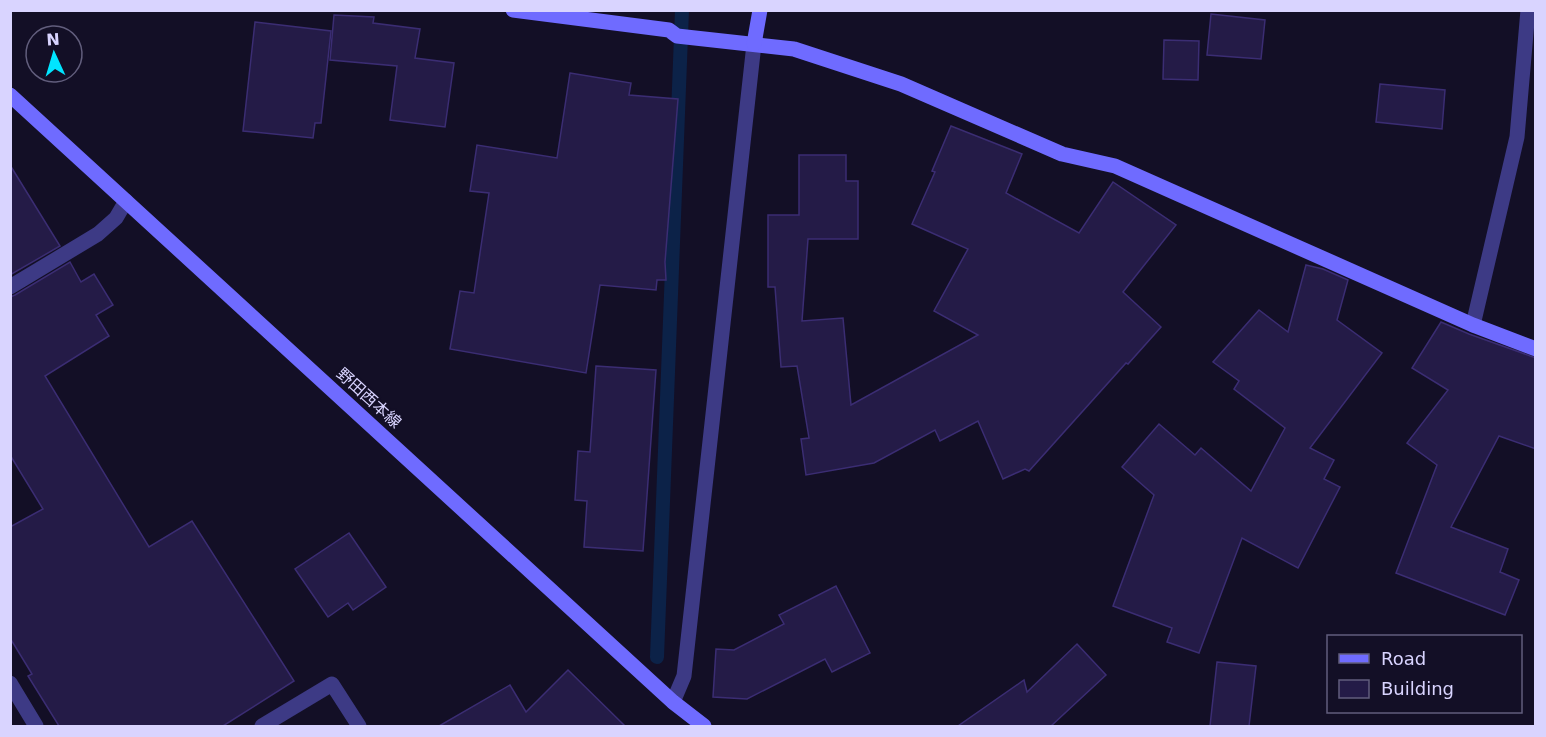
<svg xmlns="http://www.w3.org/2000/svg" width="1546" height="737" font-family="'DejaVu Sans','Noto Sans JP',sans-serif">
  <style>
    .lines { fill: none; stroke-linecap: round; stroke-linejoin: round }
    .stream { stroke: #0c2248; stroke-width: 14 }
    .building { fill: #241b47; stroke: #3b2d73; stroke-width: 1.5 }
    .street { stroke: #3d3a85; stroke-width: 15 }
    .secondary { stroke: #6f6bff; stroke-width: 15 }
    .labels { text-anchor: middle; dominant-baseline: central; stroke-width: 4.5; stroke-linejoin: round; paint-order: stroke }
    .street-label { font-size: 16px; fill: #d9d4ff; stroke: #130f26 }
  </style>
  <rect width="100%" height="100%" fill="#130f26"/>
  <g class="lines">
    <polyline class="stream" points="657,657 682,10"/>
  </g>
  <g class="building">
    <polygon points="1211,14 1265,20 1261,59 1207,55"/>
    <polygon points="334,15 374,17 373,23 420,29 415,58 454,63 445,127 390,120 397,66 330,60"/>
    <polygon points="255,22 331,31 321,123 315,123 313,138 243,131"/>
    <polygon points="1164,40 1199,41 1198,80 1163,79"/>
    <polygon points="570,73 631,83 629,95 678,99 665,262 666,280 657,280 656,290 600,285 586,373 450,349 460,291 474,293 489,193 470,191 477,145 557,158"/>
    <polygon points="1380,84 1445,90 1442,129 1376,122"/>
    <polygon points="951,126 1022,154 1006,193 1079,233 1113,182 1176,225 1123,292 1161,327 1128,364 1126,363 1029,471 1025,469 1003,479 978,421 940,441 935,430 874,463 806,475 801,439 809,438 797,366 781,367 775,287 768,287 768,215 799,215 799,155 846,155 846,181 858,181 858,239 808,239 802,321 843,318 851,405 978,335 934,311 968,249 912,224 935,172 932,171"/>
    <polygon points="10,165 60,246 10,275"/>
    <polygon points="70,262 81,282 94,274 113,305 96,315 109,336 45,376 149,547 192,521 294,681 223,726 59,726 28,676 32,674 10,638 10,527 43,509 10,455 10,297 15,295"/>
    <polygon points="1306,265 1323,269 1348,280 1337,320 1382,353 1310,448 1334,460 1324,479 1340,487 1298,568 1242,538 1199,653 1167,642 1172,628 1113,606 1154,495 1122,467 1159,424 1195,455 1201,448 1251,491 1285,428 1234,389 1239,381 1213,362 1259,310 1288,332"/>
    <polygon points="1441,322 1469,334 1536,358 1536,449 1499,436 1451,527 1508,549 1500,572 1519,580 1505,615 1396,573 1437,465 1407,443 1448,390 1412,368"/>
    <polygon points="596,366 656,370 643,551 584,547 587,501 575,500 578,451 590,452"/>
    <polygon points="349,533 386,587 353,610 348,603 328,617 295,569"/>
    <polygon points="836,586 870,653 832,672 825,659 747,699 713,697 716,649 734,650 784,624 779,615"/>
    <polygon points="1077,644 1106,675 1051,726 958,726 1024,680 1027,692"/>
    <polygon points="1217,662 1256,666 1249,726 1210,726"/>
    <polygon points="568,670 625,726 439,726 510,685 526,712"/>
  </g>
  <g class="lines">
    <g class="street">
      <polyline points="10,287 98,234 116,218 126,201"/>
      <polyline points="1473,325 1517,137 1528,10"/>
      <polyline points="10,683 36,726"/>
      <polyline points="673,702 684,676 754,44"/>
      <polyline points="262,726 332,684 359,726"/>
    </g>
    <g class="secondary">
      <polyline points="513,10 669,30 677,36 794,49 901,84 1062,154 1115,166 1473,325 1536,349"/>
      <polyline points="754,44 760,10"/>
      <polyline points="10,95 673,702 704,726"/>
    </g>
  </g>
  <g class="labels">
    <g class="street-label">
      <text transform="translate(369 398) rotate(42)">野田西本線</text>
    </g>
  </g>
  <rect width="1546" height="737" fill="none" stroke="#d9d4ff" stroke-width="24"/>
  <rect x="1327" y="635" width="195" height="78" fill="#130f26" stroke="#625e7d" stroke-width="1.5"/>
  <rect x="1339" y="654" width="30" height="9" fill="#6f6bff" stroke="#625e7d" stroke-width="1.5"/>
  <text x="1381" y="665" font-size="18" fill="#d9d4ff">Road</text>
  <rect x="1339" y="680" width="30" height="18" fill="#241b47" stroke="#625e7d" stroke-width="1.5"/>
  <text x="1381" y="695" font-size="18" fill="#d9d4ff">Building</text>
  <g transform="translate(54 54) rotate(356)"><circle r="28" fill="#130f26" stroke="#625e7d" stroke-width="1.5"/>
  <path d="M0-4.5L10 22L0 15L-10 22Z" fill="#00e5ff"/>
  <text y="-9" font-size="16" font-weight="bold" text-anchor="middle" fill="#d9d4ff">N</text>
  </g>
</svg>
